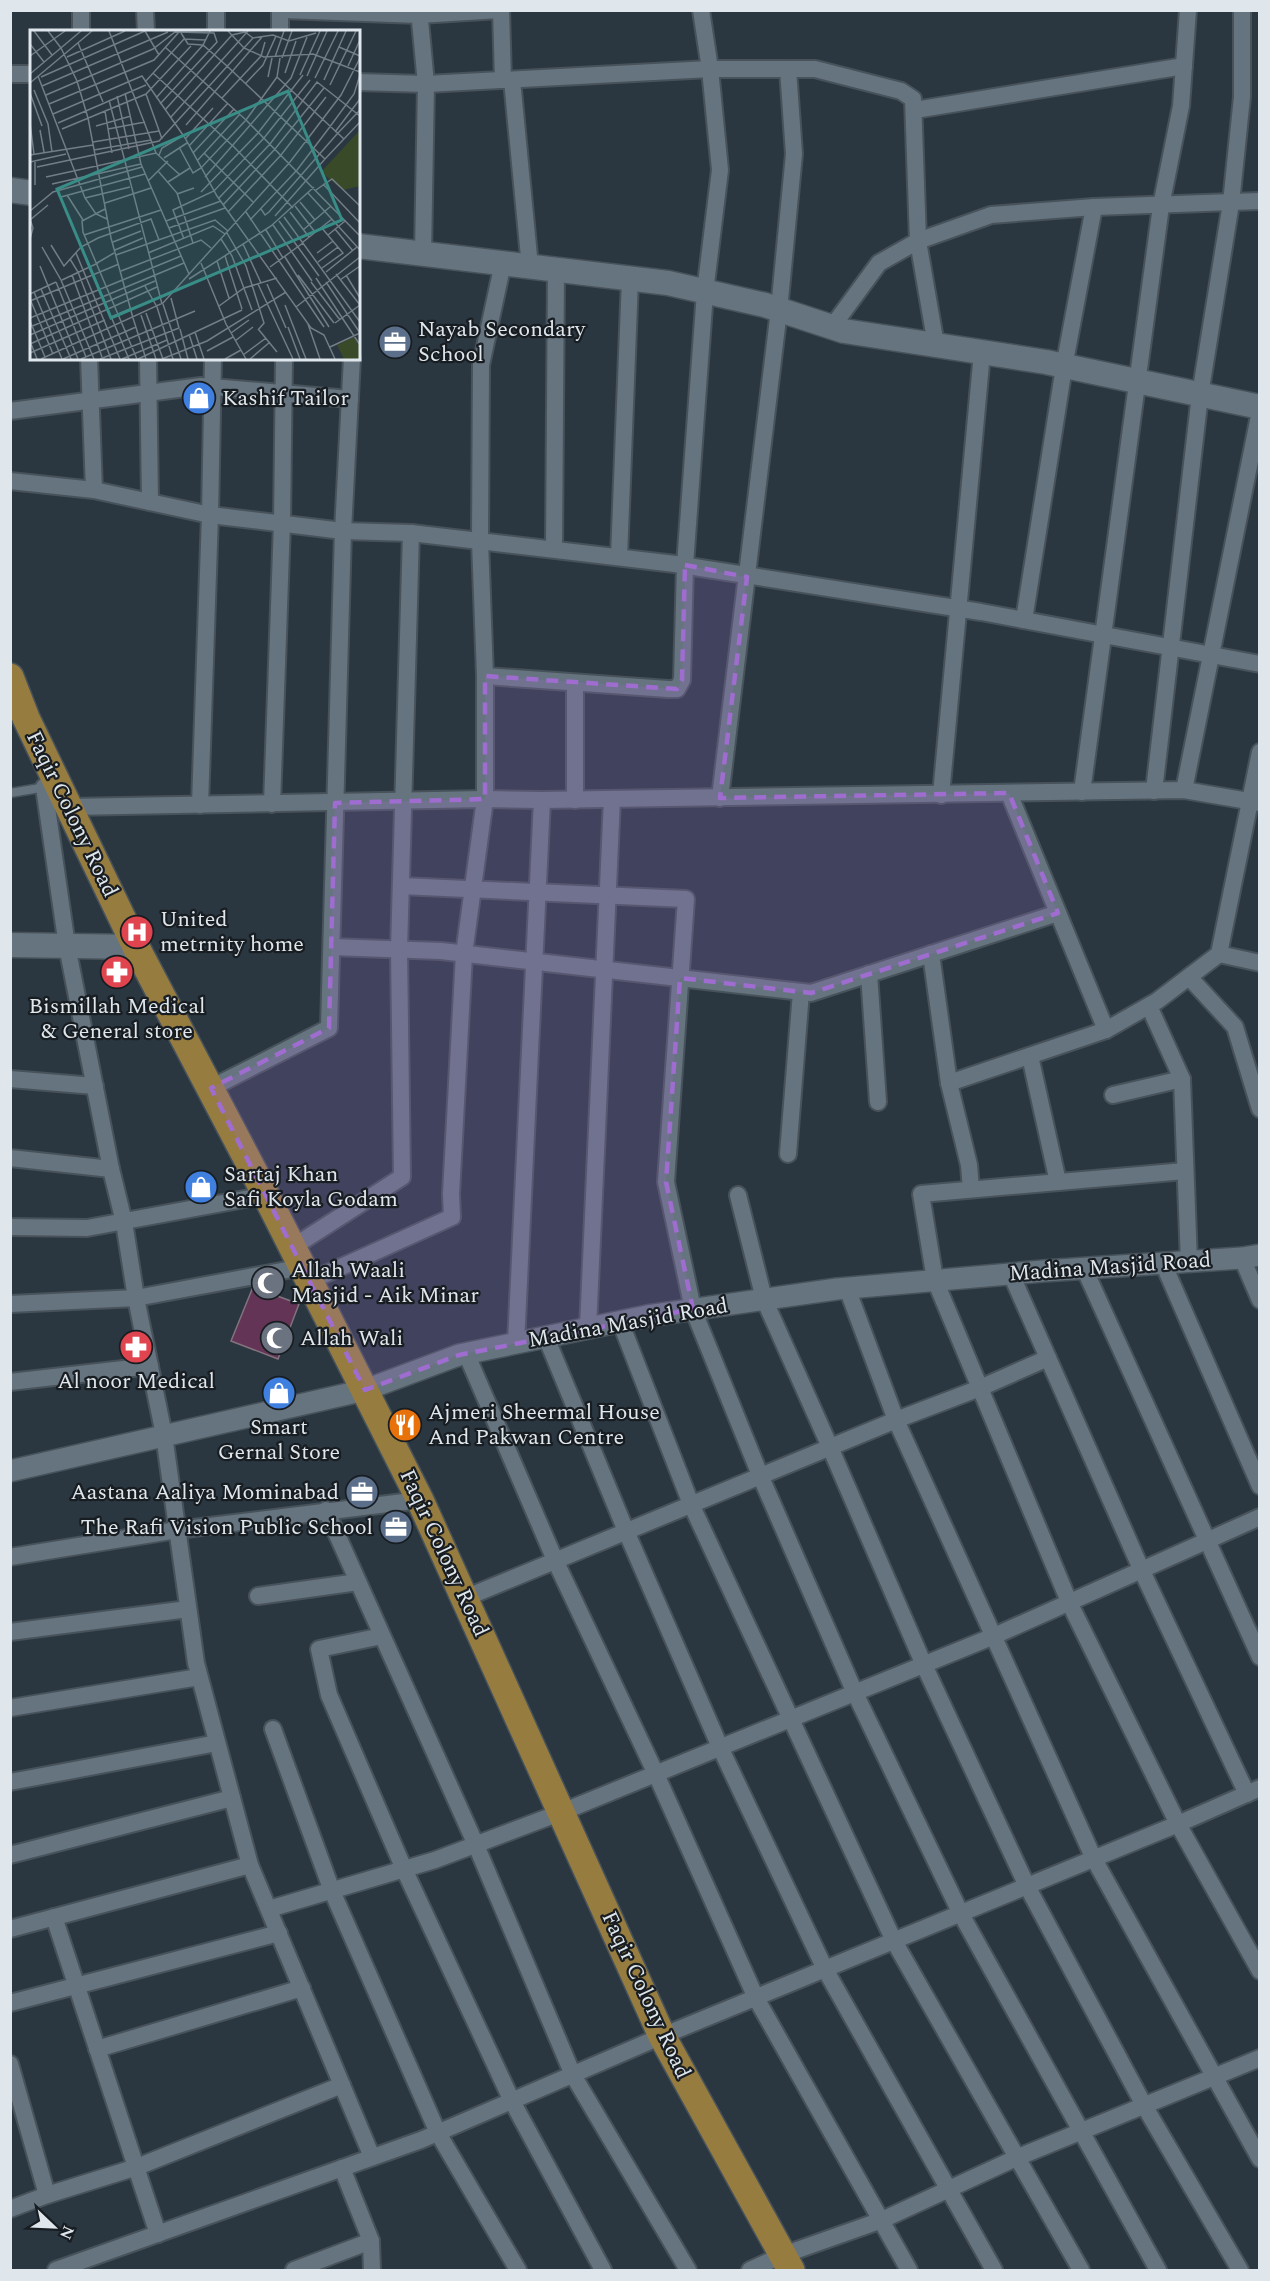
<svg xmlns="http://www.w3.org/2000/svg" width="1270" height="2281" font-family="Spectral,serif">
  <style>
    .building { fill: #633456; stroke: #82737d; stroke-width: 1.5 }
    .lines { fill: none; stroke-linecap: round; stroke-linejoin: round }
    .service-casing { stroke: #47525a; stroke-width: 11 }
    .minor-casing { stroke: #47525a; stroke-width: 20 }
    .tertiary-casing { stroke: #47525a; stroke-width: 24 }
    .secondary-casing { stroke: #47525a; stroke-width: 27 }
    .primary-casing { stroke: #47525a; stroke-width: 30 }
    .service { stroke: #667480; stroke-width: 8 }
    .minor { stroke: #667480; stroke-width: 16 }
    .tertiary { stroke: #667480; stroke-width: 21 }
    .secondary { stroke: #667480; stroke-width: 24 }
    .primary { stroke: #977c40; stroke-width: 27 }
    .marked { fill: #9e6dcf; fill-opacity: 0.2; stroke: #9e6dcf; stroke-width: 4.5; stroke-dasharray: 12 8; stroke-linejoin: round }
    .labels { text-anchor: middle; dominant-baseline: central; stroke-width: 4.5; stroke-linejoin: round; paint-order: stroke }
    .poi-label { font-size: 22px; fill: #dfe7ed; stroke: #181d22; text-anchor: start }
    .street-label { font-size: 22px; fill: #dfe7ed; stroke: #181d22 }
    .inset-road { fill: none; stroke: #727d86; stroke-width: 1.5 }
    .view { fill: #398d87; fill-opacity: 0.15; stroke: #398d87; stroke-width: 3 }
    .inset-edge { fill: none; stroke: #dfe7ed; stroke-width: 3 }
  </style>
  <rect width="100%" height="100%" fill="#2a3741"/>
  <polygon class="building" points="253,1287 299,1304 278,1359 231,1341"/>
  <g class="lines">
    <g class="service-casing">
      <polyline id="service" points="10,793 46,787"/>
    </g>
    <g class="minor-casing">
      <g id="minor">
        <polyline points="81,10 81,32"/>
        <polyline points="145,10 146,32"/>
        <polyline points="216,10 216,32"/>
        <polyline points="280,10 280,32"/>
        <polyline points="283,10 419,15 499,10"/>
        <polyline points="419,10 426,84 423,254"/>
        <polyline points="501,10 503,80"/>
        <polyline points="10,74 32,74"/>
        <polyline points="512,80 530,267"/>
        <polyline points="358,82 426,84 710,69 815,69 901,91 913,99 918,241 936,345"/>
        <polyline points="915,110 1184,66"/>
        <polyline points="832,327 879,263 918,241 991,215 1094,207 1260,201"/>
        <polyline points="89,358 94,490"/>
        <polyline points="148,358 150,502"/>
        <polyline points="10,411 201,386 350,399"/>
        <polyline points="10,481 94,490 210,515 343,531 411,533 675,564 981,612 1260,664"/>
        <polyline points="554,549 556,270"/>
        <polyline points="619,557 630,279"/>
        <polyline points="1024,620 1064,367 1094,207"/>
        <polyline points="485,676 668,689 677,689 682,680 685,565 705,292 720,170 710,69 701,10"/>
        <polyline points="575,683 575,800"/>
        <polyline points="44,787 67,946 111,1169 124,1222 136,1298 164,1435 196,1663 250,1865 372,2157"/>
        <polyline points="1184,790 1260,411"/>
        <polyline points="1154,791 1200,395 1231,203 1242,97 1242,10"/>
        <polyline points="1082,792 1161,206 1181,106 1188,10"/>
        <polyline points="1009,793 1106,1030"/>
        <polyline points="941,795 982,353"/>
        <polyline points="720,798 779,310 794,154 788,69"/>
        <polyline points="272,804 282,523 284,358"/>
        <polyline points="200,805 210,515 213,358"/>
        <polyline points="69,807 485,799 542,800 1184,790 1260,803"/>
        <polyline points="401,886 686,899 666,1182 693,1309 760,1475 855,1693 961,1914 1158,2270"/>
        <polyline points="332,947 441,951 811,993 1058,913"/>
        <polyline points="931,954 949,1083 969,1165 971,1189"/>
        <polyline points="1219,954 1260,963"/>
        <polyline points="869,974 878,1102"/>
        <polyline points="1189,977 1235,1027 1260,1109"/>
        <polyline points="1149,1006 1182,1079 1189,1262"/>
        <polyline points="1030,1056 1058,1182"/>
        <polyline points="10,1079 95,1086"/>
        <polyline points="949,1083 1106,1030 1157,1001 1219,954 1260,752"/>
        <polyline points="211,1088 329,1028 343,531 352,358"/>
        <polyline points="1113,1095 1182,1079"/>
        <polyline points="788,1154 801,992"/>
        <polyline points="10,1158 111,1169"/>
        <polyline points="1185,1171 921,1194 935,1280 1070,1604 1178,1824 1260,1971"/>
        <polyline points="738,1195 764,1299 830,1447 924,1665 1027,1886 1145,2107 1240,2270"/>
        <polyline points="10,1227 87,1228 266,1195"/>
        <polyline points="293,1247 402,1177 399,949 411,533"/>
        <polyline points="1242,1258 1260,1300"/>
        <polyline points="1163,1263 1260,1486"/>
        <polyline points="1084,1268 1260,1657"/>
        <polyline points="1011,1274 1142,1571 1247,1794"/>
        <polyline points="310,1281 452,1217 451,1194 464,954 485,799 485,676 480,541 481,365 503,263"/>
        <polyline points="847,1288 896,1420 1094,1859 1260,2159"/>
        <polyline points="10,1304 136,1298 303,1267"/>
        <polyline points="620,1321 691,1504 894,1941 1081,2270"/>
        <polyline points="588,1328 612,799"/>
        <polyline points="546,1337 626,1531 720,1747 825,1969 994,2270"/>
        <polyline points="516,1343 542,800"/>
        <polyline points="466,1353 555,1560 656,1774 756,1998 909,2270"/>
        <polyline points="10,1382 150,1366"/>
        <polyline points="326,1510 476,1845 573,2075 688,2270"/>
        <polyline points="10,1557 177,1530 420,1500"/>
        <polyline points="258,1596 358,1582"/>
        <polyline points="465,1598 896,1420 980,1388 1048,1358"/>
        <polyline points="10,1632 188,1609"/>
        <polyline points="382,1636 319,1649 329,1695 404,1869 512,2101 603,2270"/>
        <polyline points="10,1708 199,1677"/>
        <polyline points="273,1729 332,1891 438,2133 518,2270"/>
        <polyline points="10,1782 217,1743"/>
        <polyline points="10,1855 232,1798"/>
        <polyline points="269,1909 435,1860 562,1812 994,1636 1260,1517"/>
        <polyline points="54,1917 158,2234"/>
        <polyline points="10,1929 250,1865"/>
        <polyline points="10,2003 279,1933"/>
        <polyline points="97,2049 302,1988"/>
        <polyline points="10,2064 47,2195"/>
        <polyline points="342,2168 371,2241 372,2270"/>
        <polyline points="10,2209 47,2195 137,2167 342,2085"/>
        <polyline points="56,2270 421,2140 662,2036 1178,1824 1260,1788"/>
        <polyline points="294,2270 371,2241"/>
        <polyline points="750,2270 783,2255 882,2220 1016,2158 1260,2058"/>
      </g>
    </g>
    <g class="tertiary-casing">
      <polyline id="tertiary" points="10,1471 365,1390 459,1355 647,1316 837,1289 1043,1271 1242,1258 1260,1255"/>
    </g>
    <g class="secondary-casing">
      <g id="secondary">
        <polyline points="10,190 32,193"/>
        <polyline points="358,246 668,283 765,305 844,331 1046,362 1260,407"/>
        <polyline points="10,945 136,947"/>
      </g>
    </g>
    <g class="primary-casing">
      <polyline id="primary" points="10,677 26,718 136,947 266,1195 420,1500 662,2036 791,2270"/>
    </g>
    <use href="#service" class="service"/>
    <use href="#minor" class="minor"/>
    <use href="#tertiary" class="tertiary"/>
    <use href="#secondary" class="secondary"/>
    <use href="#primary" class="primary"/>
  </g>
  <path class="marked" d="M685,565L747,577L720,798L1009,793L1058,913L811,993L680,978L666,1182L693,1309L459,1355L365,1390L211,1088L329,1028L335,803L485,799V676L677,689L682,680Z"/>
  <defs>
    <g id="office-disc" transform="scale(1.725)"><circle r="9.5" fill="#5c6f8a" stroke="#181d22"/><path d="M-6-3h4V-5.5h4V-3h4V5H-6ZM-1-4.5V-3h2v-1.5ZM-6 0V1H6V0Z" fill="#fff"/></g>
    <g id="shop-disc" transform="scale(1.725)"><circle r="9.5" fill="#3f7fe0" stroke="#181d22"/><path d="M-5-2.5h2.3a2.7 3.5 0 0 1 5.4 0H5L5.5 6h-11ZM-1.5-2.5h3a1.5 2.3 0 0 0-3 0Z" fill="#fff"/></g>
    <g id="hospital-disc" transform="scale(1.725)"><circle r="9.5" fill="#e0444e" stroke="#181d22"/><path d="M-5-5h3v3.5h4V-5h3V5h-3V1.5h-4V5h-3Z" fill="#fff"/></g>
    <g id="pharmacy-disc" transform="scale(1.725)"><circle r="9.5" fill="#e0444e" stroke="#181d22"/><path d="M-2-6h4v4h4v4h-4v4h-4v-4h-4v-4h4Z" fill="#fff"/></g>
    <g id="mosque-disc" transform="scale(1.725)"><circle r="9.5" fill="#6b7280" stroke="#181d22"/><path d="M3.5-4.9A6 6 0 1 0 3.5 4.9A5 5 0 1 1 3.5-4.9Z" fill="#fff"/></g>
    <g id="restaurant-disc" transform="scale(1.725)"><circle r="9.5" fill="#e8710a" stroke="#181d22"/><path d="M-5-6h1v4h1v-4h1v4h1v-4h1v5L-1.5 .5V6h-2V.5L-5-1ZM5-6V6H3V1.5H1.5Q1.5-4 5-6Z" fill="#fff"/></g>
  </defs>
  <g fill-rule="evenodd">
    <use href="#office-disc" x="395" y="342"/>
    <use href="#shop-disc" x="199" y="398"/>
    <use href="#hospital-disc" x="137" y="932"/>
    <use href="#pharmacy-disc" x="117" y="972"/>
    <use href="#shop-disc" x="201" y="1187"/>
    <use href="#mosque-disc" x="268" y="1283"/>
    <use href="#mosque-disc" x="277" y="1338"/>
    <use href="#pharmacy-disc" x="136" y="1347"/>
    <use href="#shop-disc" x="279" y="1393"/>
    <use href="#restaurant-disc" x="405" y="1425"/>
    <use href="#office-disc" x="362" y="1492"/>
    <use href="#office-disc" x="396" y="1527"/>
  </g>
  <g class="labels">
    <g class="poi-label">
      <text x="418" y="329">Nayab Secondary<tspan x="418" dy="25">School</tspan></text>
      <text x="222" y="398">Kashif Tailor</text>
      <text x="160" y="919">United<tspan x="160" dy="25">metrnity home</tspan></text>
      <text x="117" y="1006" text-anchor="middle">Bismillah Medical<tspan x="117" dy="25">&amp; General store</tspan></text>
      <text x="224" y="1174">Sartaj Khan<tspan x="224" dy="25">Safi Koyla Godam</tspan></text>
      <text x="291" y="1270">Allah Waali<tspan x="291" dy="25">Masjid - Aik Minar</tspan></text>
      <text x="300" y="1338">Allah Wali</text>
      <text x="136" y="1381" text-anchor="middle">Al noor Medical</text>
      <text x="428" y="1412">Ajmeri Sheermal House<tspan x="428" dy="25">And Pakwan Centre</tspan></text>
      <text x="279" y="1427" text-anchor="middle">Smart<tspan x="279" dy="25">Gernal Store</tspan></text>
      <text x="339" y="1492" text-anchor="end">Aastana Aaliya Mominabad</text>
      <text x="373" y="1527" text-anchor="end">The Rafi Vision Public School</text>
    </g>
    <g class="street-label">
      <text transform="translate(72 814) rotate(64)">Faqir Colony Road</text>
      <text transform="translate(1110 1267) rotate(-4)">Madina Masjid Road</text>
      <text transform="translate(628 1323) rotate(-10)">Madina Masjid Road</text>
      <text transform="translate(444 1553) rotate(65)">Faqir Colony Road</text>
      <text transform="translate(646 1995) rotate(65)">Faqir Colony Road</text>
    </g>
  </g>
  <g transform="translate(30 30)">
    <rect width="330" height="330" fill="#2a3741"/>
    <path d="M330,100V156L313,160L291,142ZM324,307L330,317V329H314L307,315Z" fill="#394a29"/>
    <path class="inset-road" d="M4,1L22,25M18,1L31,18M79,1L126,123M115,1L129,25M198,1L214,18L234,27L283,24L330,42M151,3L158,14L173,15L197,36L295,129L330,92M48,13L73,72M0,14L14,32M135,17L216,90L330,206M309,17L330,26M31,18L47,51L58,88L81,208L103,288M0,26L35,1M37,27L95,1M245,27L254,1M250,28L247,47L314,109M252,28L262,1M318,36L330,10M123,43L204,117L263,178M255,43L266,11M0,44L51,1M270,45L290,1M8,46L55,168L66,184L77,189M277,46L297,1M11,47L115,1M238,47L242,28M285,48L308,1M294,50L316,1M115,52L154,9L175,10M0,53L62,1M216,53L233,35L246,6M300,55L326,1M12,56L138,2M4,60L18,94L22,122M0,63L12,96M95,63L111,134L159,244M116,64L132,109M16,65L123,19L145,2L184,3L187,12L130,74M87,66L99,119M126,68L173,15L180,1M192,68L231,26L235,12M79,70L132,274M19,74L124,30L149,2M135,80L202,5L215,2L223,8L243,5L259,11L286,3M75,81L82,123M23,84L112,46L155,108L187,166L281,298L294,305L305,329M141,87L218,1M0,93L4,124M28,93L116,55M156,95L232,7M66,96L101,86M32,99L116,64L161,16M78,99L115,92M10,100L14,122M305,102L330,69M307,104L330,80M156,108L183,78M63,112L129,101M159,116L198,73M149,117L163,143L171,138L216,90L247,47M64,120L121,110M163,123L204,79M174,123L223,172M0,125L63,115M129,125L132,118L154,105M134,128L157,113M5,131V155M167,131L210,84M0,132L36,124M7,137L129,111L223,8M128,141L147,163L163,213M16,147L126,123L150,145M175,147L261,48L277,7M118,151L138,131M138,152L160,138M22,154L111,134M293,154L330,193M286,160L302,149L330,176M171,162L228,103L273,45M278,163L330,220M147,164L164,158M37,165L53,190M31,167L115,144M55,168L100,157M189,168L240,114L287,52L330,86M270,172L285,190M75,173L121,158M193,175L245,119L294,58M265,176L285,202M75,179L52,191L53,202L107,329M231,179L235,185L239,182L307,104M0,181L23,162L112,137M198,182L251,125L296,67M216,182L294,297M260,182L279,207M245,186L295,129M254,187L330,292M0,189L3,198L0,209M0,190L18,175M220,190L267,140L299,98L324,64L330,45M136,191L191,171M249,191L289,246M243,195L282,251M291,197L313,223L292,238M139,198L195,178M305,199L323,221M236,200L253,228M273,200L301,176M197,203L216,236L234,293L228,300M54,205L131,180M298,205L315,191M154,209L143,180L184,161L234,108L280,50M191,209L202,226L222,280M83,212L111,201M273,212L302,189M213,214L231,253M21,215L34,236L51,217L68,208L121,189L129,210M12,217L31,250L64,329M52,218L99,329M85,220L113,208M46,223L90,329M118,223L183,196L195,204M287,223L303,211M86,225L185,190L198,201M195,226L212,279M255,227L299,297M40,229L48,242L81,329M187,231L199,268M288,232L308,217M67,233L84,223M171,233L196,294L216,329M10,236L48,329M240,237L273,213M91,241L171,210L181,218M296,242L327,217M306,244L330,275M42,245L72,327M268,245L304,293M316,245L330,268M286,248L330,315M159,249L241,196L284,157M32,250L68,233M310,250L330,236M26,252L56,327M281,252L310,290M296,252L330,303M228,254L263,329M237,254L256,298M115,256L127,277L143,329M11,259L41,329M4,262L32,329M0,264L26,252M0,269L23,324M0,271L89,234M133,274L151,329M255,275L276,329M189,276L214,258L247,248M266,277L330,227M116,283L133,329M111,285L126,329M81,287L100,279M0,288L151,226M103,288L116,329M0,291L15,327M305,293L330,275M278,294L290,329M0,297L154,233M258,297L270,329M150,299L158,329M229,300L247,322M165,302L174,329M201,303L219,290M159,304L167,329M0,305L125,251M0,311L7,329M205,311L223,297M0,314L127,257M300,317L330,303M177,321L203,307M0,323L75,290M213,325L236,308M11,329L133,273L260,132L311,65L330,28M33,329L106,297M51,329L165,281M70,329L149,298L141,268M92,329L137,310M108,329L212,280M132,329L177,311L256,262M195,329L211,320M220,329L240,312"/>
    <path class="view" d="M258,61L312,190L81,288L27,159Z"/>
    <rect width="330" height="330" class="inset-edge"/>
  </g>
  <rect width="1270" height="2281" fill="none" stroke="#dfe7ed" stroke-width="24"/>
  <g transform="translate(54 2227) rotate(113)" stroke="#181d22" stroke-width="4.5" paint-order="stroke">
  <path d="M0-4.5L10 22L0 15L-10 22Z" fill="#dfe7ed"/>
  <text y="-9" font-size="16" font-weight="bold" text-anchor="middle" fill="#dfe7ed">N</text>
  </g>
</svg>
